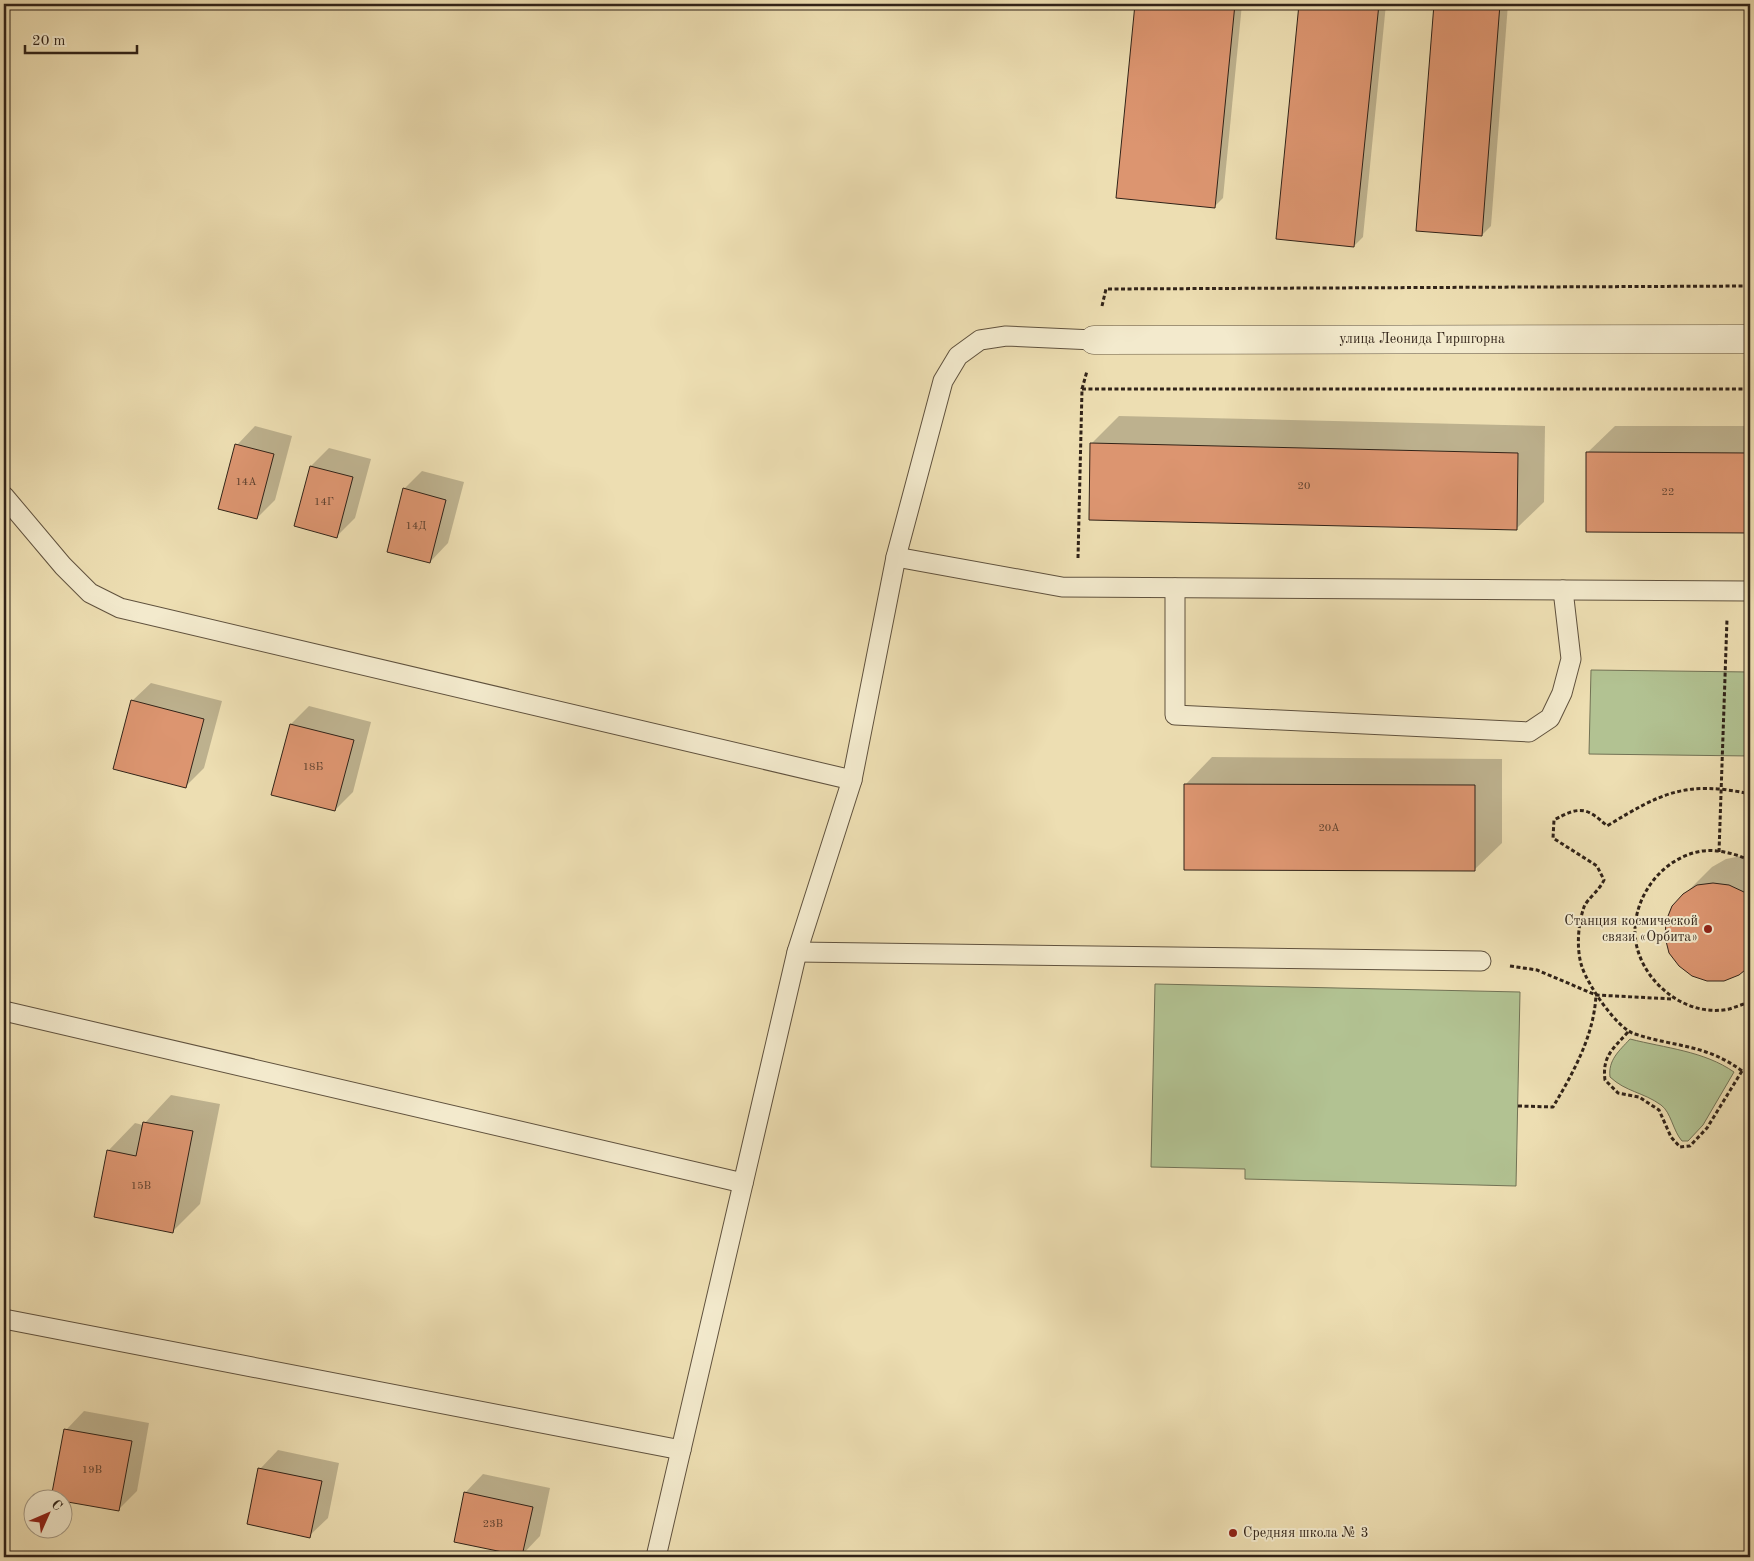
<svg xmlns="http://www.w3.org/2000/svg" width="1754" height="1561" font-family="'Old Standard TT',serif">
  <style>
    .green { fill: #b2c292; stroke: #727255 }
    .shadow { fill: #0003 }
    .building { fill: #dc9570; stroke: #312318 }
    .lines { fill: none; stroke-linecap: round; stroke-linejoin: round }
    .service-casing { stroke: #60523e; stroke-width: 21 }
    .minor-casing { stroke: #60523e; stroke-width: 29 }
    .path { stroke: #312318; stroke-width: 3; stroke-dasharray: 4 2.5; stroke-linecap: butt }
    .service { stroke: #f3eacd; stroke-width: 19 }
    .minor { stroke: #f3eacd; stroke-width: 28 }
    .poi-dot { fill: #8f2418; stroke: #f3eacd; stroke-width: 2 }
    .labels { text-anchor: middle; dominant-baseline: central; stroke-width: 4; stroke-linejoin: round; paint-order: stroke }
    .number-label { font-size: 11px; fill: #5c402e }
    .street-label { font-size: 14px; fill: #312318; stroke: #f3eacd }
    .poi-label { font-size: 14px; fill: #312318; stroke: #f3eacd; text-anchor: end }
  </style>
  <rect width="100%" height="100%" fill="#eddeb2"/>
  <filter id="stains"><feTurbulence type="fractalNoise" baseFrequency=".004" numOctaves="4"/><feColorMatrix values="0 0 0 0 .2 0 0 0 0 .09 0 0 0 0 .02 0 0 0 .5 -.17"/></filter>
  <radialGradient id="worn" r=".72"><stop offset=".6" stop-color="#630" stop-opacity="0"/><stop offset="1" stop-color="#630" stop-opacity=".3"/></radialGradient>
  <g class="green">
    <polygon points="1591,670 1750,672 1750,756 1589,754"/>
    <polygon points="1155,984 1520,992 1516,1186 1245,1179 1245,1169 1151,1167"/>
    <path d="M1630,1039C1665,1048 1704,1051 1734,1072L1703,1125L1688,1141H1682C1673,1131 1671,1112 1661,1105C1643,1092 1626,1092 1610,1077C1608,1060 1619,1051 1630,1039Z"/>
  </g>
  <g class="shadow">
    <polygon points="1136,4 1242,4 1223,198 1214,207 1117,197"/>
    <polygon points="1300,4 1386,4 1363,237 1354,246 1277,238"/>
    <polygon points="1435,4 1508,4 1491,226 1482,235 1417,229"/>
    <polygon points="1119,416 1545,426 1544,502 1516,529 1092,443"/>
    <polygon points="255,426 292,436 275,500 257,518 237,445"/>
    <polygon points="1615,426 1750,426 1750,531 1587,531 1587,453"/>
    <polygon points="329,448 371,459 355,518 337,536 311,466"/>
    <polygon points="422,471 464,482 448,543 430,562 404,489"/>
    <polygon points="151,683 222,701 204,768 186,786 132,701"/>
    <polygon points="309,706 371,722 353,792 335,810 291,724"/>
    <polygon points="1212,757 1502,759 1502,843 1474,870 1185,785"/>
    <polygon points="1741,856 1750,857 1750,964 1738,974 1684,895 1712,867 1726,859"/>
    <polygon points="171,1095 220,1104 200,1204 173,1231 108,1151 135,1123 143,1125"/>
    <polygon points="84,1411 149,1423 137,1491 118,1510 53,1498 66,1430"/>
    <polygon points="278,1450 339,1463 328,1518 309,1536 260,1469"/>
    <polygon points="483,1474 550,1488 540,1536 522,1555 465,1493"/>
  </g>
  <g class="building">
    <polygon points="1135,4 1235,4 1215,208 1116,198"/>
    <polygon points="1299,4 1379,4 1354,247 1276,239"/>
    <polygon points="1434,4 1500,4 1482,236 1416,231"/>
    <polygon points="1090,443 1518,453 1517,530 1089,520"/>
    <polygon points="235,444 274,454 257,519 218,509"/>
    <polygon points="1586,452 1750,453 1750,533 1586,532"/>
    <polygon points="310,466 353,477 337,538 294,526"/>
    <polygon points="403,488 446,500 430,563 387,552"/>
    <polygon points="131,700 204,719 186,788 113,769"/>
    <polygon points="290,724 354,740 335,811 271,795"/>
    <polygon points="1184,784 1475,785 1475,871 1184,870"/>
    <polygon points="1713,883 1729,885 1744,892 1750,899 1750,966 1739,975 1724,981 1707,981 1692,976 1679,966 1669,953 1665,937 1666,921 1672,906 1683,894 1697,885"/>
    <polygon points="143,1122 193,1131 173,1233 94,1217 107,1150 136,1156"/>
    <polygon points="64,1429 132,1441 119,1511 62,1501 62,1498 51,1498"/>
    <polygon points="258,1468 322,1481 310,1538 247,1524"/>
    <polygon points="464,1492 533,1507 522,1556 454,1542"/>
  </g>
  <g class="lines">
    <g class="service-casing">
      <g id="service">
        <polyline points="4,496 63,566 90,593 120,608 852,780"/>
        <polyline points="896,557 1062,587 1750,591"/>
        <polyline points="1175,588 1175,715 1529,732 1550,718 1562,693 1571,659 1563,590"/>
        <polyline points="797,952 1481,961"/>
        <polyline points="4,1011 743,1183"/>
        <polyline points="4,1319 681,1450"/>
        <polyline points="656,1557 797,952 852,780 896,557 943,381 958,356 980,340 1006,336 1094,340"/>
      </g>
    </g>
    <g class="minor-casing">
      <polyline id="minor" points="1094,340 1750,339"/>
    </g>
    <g class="path">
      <polyline points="1102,306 1106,289 1750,286"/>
      <polyline points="1082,389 1087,371"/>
      <polyline points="1078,558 1082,389 1750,389"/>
      <polyline points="1719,852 1727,619"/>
      <path d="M1750,860C1735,854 1719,849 1702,851C1665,857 1637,891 1635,928C1633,975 1682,1019 1729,1009C1736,1007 1743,1004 1750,1002"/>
      <polyline points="1510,966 1537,970 1596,995 1673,999"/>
      <path d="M1628,1032C1613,1049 1602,1056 1605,1080L1618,1093L1639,1097L1659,1110L1671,1137L1680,1147L1690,1146L1707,1128L1742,1071L1750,1068"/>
      <path d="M1742,1071C1706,1044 1674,1047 1635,1034C1617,1029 1588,985 1582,967C1576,949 1578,924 1584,907C1587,899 1599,891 1604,880L1597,866L1553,838L1554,820C1579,806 1587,807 1607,826C1661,793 1686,780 1750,794"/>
      <path d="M1518,1106L1553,1107C1573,1073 1594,1036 1596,995"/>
    </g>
    <use href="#service" class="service"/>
    <use href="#minor" class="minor"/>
  </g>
  <g class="poi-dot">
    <circle cx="1708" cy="929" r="5"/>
    <circle cx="1233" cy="1533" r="5"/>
  </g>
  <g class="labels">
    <g class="number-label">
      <text x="246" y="482">14А</text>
      <text x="1304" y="486">20</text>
      <text x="1668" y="492">22</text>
      <text x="324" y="502">14Г</text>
      <text x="416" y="526">14Д</text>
      <text x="313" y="767">18Б</text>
      <text x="1329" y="828">20А</text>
      <text x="141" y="1186">15В</text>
      <text x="92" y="1470">19В</text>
      <text x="493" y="1524">23В</text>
    </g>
    <g class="street-label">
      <text x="1422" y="339">улица Леонида Гиршгорна</text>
    </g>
    <g class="poi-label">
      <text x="1698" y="921">Станция космической<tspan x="1698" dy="16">связи «Орбита»</tspan></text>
      <text x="1243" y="1533" text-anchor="start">Средняя школа № 3</text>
    </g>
  </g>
  <rect width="1754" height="1561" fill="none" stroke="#eddeb2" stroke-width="20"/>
  <rect x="5" y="5" width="1744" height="1551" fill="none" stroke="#312318" stroke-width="2.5"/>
  <rect x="10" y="10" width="1734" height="1541" fill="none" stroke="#312318"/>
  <g transform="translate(48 1514) rotate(45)"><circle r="24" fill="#f3eacd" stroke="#a59a85"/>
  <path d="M0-4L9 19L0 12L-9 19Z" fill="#8f2418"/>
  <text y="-8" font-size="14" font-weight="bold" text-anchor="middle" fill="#312318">С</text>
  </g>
  <path d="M25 45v8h112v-8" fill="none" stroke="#312318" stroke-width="2.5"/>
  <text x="32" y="45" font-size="15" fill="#312318" stroke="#f3eacd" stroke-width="4" paint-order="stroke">20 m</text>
  <rect width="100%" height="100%" filter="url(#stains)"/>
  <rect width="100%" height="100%" fill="url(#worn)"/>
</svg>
